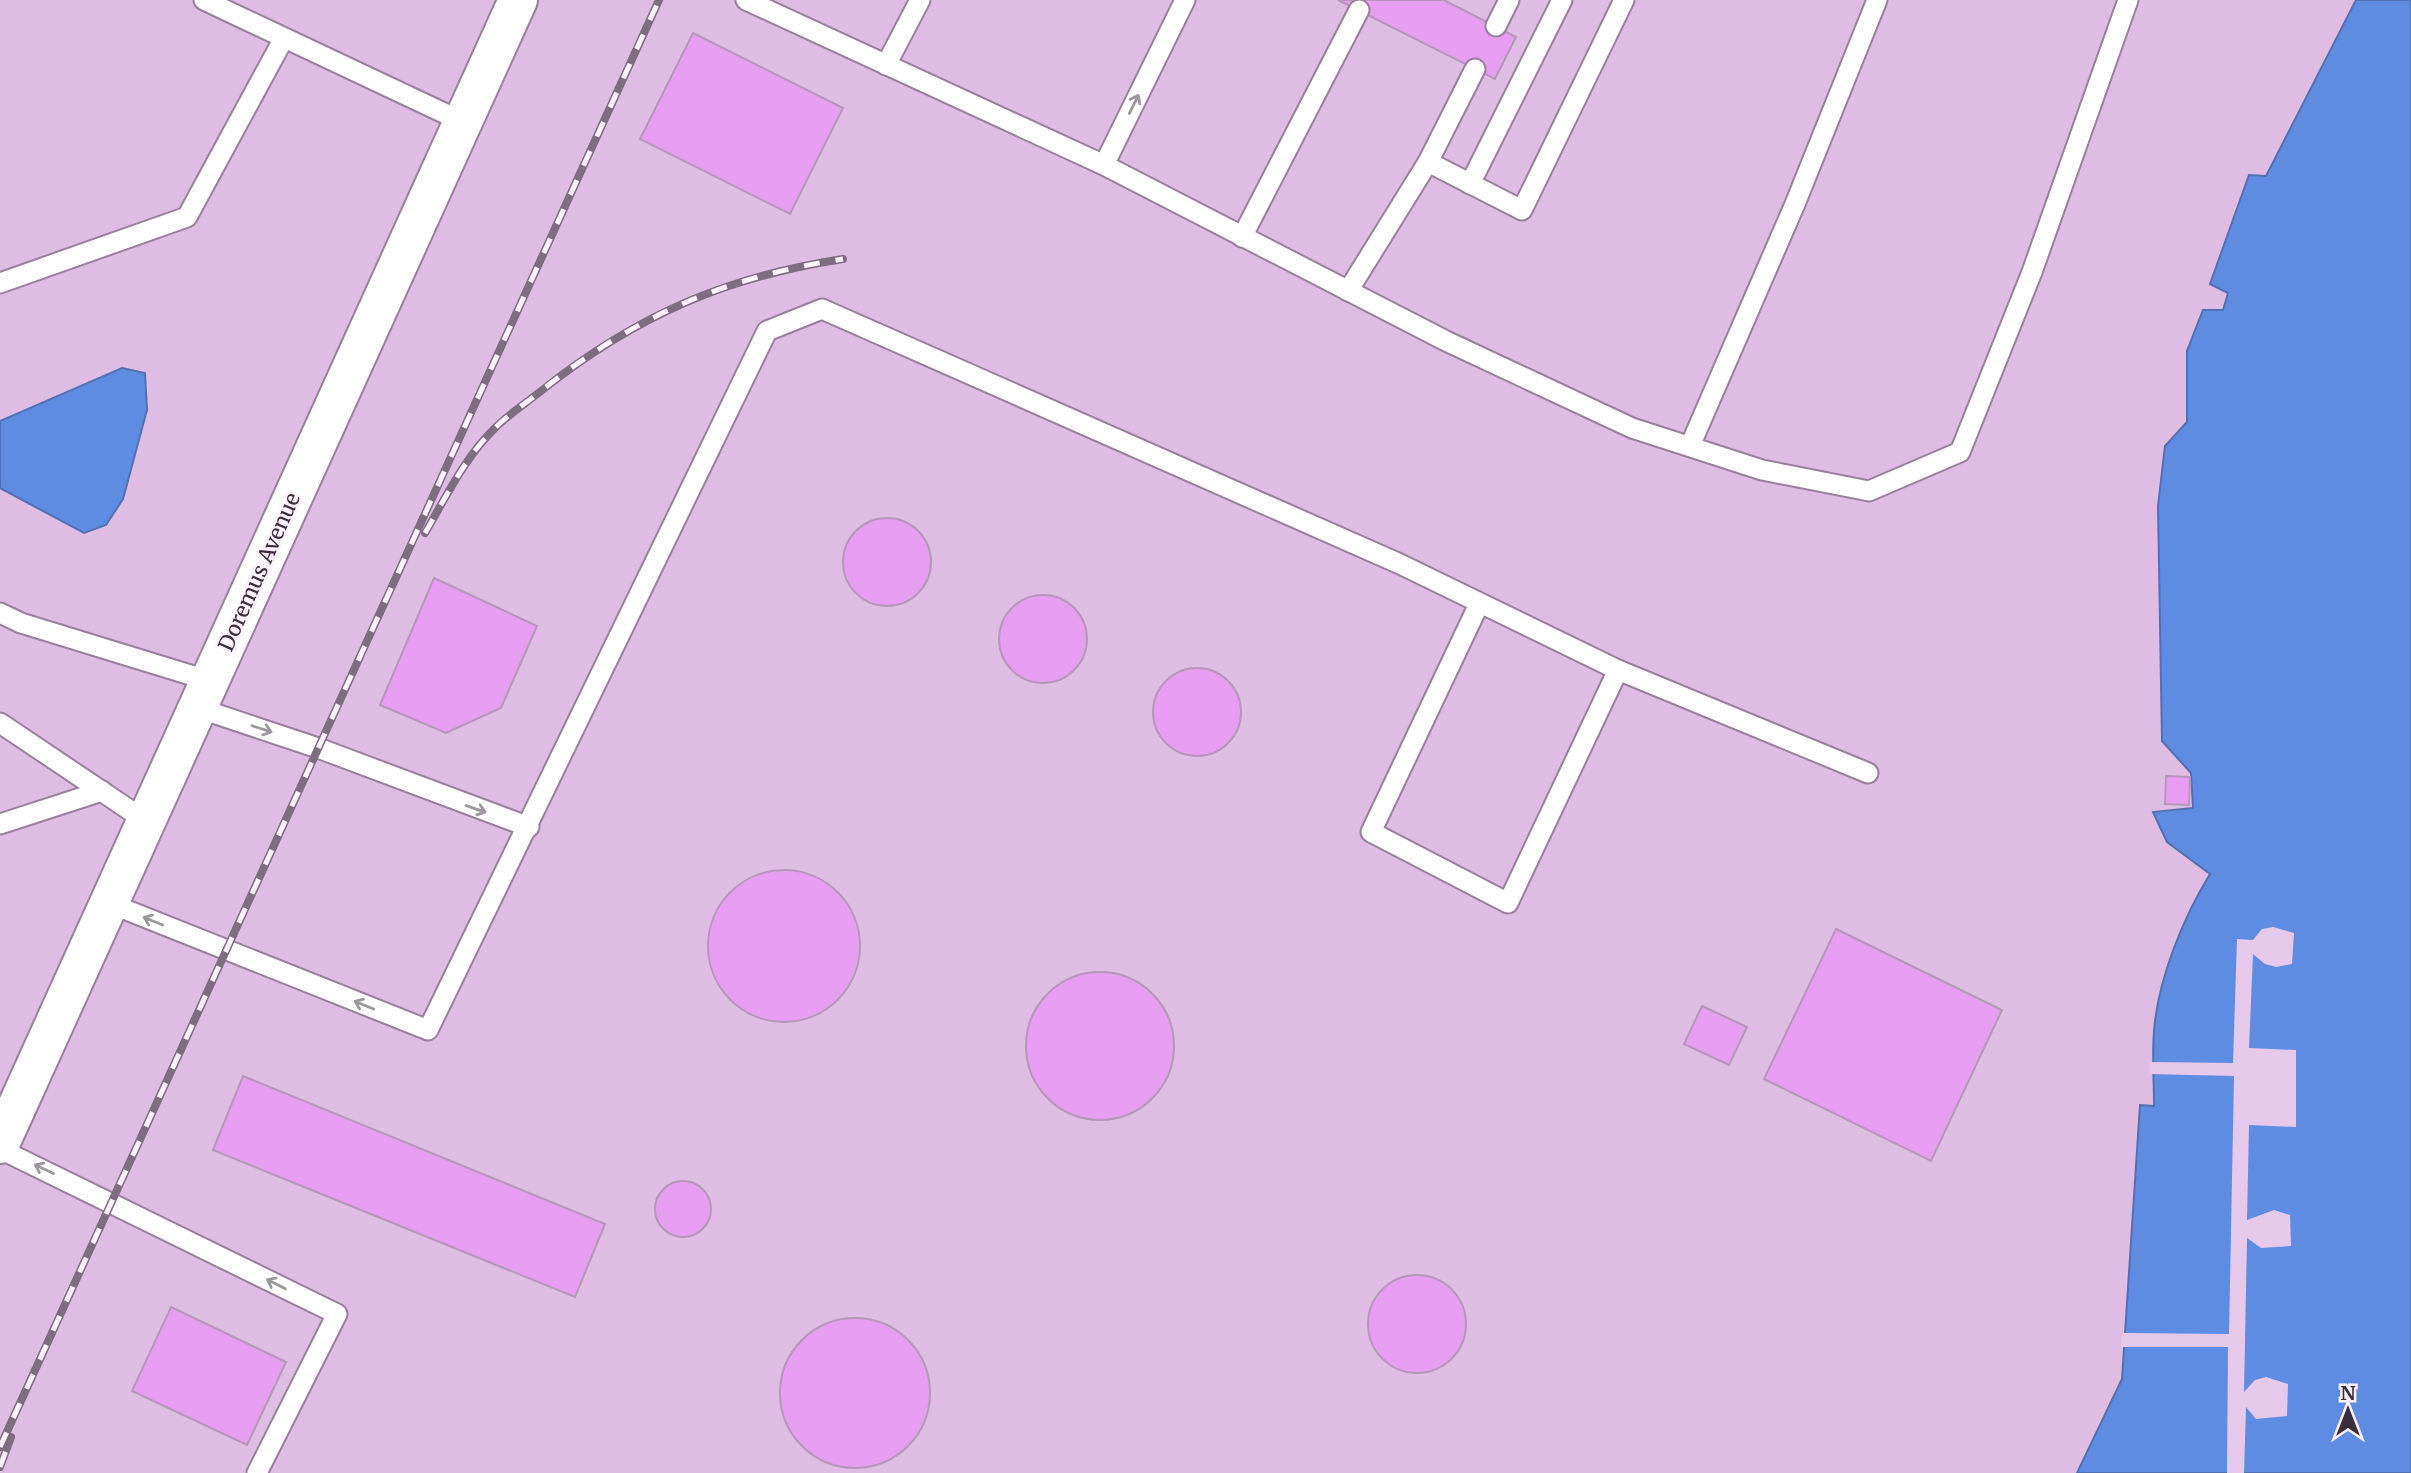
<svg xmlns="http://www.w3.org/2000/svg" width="2411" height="1473" font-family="Merriweather,serif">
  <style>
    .built { fill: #dfbce3 }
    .water { fill: #5e8ce3; stroke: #5370b1; stroke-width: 2 }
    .pier { fill: #e6c9ea }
    .building { fill: #e79df1; stroke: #b498b7; stroke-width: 2 }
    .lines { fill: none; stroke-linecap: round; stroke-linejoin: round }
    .lane-casing { stroke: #9a7f9e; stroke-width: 23 }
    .secondary-casing { stroke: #9a7f9e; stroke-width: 42 }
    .lane { stroke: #fff; stroke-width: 19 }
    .secondary { stroke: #fff; stroke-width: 38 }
    .rail-casing { stroke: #7e6c81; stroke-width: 8 }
    .rail { stroke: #fdf1fe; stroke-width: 5; stroke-dasharray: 16; stroke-linecap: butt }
    .oneway { stroke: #9c969d }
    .labels { text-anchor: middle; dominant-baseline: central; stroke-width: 5; stroke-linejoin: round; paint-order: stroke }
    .street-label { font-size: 21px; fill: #392e3b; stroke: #fdf1fe }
  </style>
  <rect width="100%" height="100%" fill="#e6c9ea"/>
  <polygon class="built" points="0,0 2356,0 2211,284 2228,293 2223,310 2203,310 2187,351 2187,422 2165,446 2162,741 2192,773 2193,808 2153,812 2167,842 2210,874 2194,901 2154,1029 2154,1107 2140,1106 2122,1379 2077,1473 0,1473"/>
  <g class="water">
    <path d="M2356,0H2411V1473H2077L2122,1379L2140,1105L2154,1106C2154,1081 2152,1055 2154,1031C2158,979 2183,918 2210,874L2167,842L2153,812L2193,808L2191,773L2162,741L2158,506L2165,446L2187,422V351L2203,310H2223L2228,293L2210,284L2249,175L2266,176Z"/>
    <polygon points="122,368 145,373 147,410 123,499 106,525 84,533 0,488 0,421"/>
  </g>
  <polygon class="pier" points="2273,927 2294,933 2292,964 2276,967 2265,964 2253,954 2249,1048 2296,1050 2296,1127 2249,1125 2247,1220 2274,1210 2290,1215 2291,1246 2261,1248 2247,1238 2244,1392 2255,1380 2266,1377 2288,1384 2287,1416 2256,1419 2246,1407 2244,1473 2227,1473 2228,1347 2121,1347 2122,1333 2229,1334 2234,1076 2150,1074 2150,1062 2233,1063 2237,939 2253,940 2262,929"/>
  <g class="building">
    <polygon points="1338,0 1444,0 1516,37 1495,79"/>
    <polygon points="693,33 843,108 790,214 640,139"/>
    <circle cx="887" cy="562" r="44"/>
    <polygon points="434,578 537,626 501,708 446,733 380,705"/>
    <circle cx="1043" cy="639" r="44"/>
    <circle cx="1197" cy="712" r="44"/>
    <polygon points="2166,776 2190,777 2189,805 2165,804"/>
    <circle cx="784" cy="946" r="76"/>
    <polygon points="1836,929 2002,1010 1931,1161 1764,1079"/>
    <circle cx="1100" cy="1046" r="74"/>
    <polygon points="1702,1006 1747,1027 1729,1065 1684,1044"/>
    <polygon points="243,1076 605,1224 575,1297 213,1150"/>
    <circle cx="683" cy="1209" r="28"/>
    <circle cx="1417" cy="1324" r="49"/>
    <polygon points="171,1307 286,1362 247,1445 132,1391"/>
    <circle cx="855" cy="1393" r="75"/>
  </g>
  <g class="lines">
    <g class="lane-casing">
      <g id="lane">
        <polyline points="204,0 463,122"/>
        <polyline points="746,0 1104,165 1446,341 1632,428 1762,470 1869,491 1960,452 2032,272 2128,0"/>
        <polyline points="1496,26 1509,0"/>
        <polyline points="886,65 920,0"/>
        <polyline points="1428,162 1475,69"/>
        <polyline points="1104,165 1185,0"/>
        <polyline points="1470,184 1562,0"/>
        <polyline points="1242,237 1359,10"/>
        <polyline points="0,283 187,217 284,38"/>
        <polyline points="1348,291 1428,162 1522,210 1624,0"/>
        <polyline points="1690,446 1795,204 1877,0"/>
        <polyline points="0,613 21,623 210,681"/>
        <polyline points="1618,670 1868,773"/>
        <polyline points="198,708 318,748 529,827"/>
        <polyline points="0,723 146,821"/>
        <polyline points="0,824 102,791"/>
        <polyline points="109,903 428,1030 767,331 822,309 1400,564 1618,670 1508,903 1371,832 1479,604"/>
        <polyline points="0,1149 337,1314 257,1473"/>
      </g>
    </g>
    <g class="secondary-casing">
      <polyline id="secondary" points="0,1144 518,0"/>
    </g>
    <use href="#lane" class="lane"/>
    <use href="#secondary" class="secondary"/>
    <g class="rail-casing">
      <g id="rail">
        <path d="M425,533C446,497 465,457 495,428C509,414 526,403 541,391C635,316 725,277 843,259"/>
        <polyline points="0,1447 659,0"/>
        <polyline points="0,1467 11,1437"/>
      </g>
    </g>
    <use href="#rail" class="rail"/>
  </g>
  <defs><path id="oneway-shaft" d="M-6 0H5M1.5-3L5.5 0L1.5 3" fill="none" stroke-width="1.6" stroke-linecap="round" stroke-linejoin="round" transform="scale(1.75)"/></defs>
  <g class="oneway">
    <use href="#oneway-shaft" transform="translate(1134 104) rotate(-64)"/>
    <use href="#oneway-shaft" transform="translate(262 729) rotate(18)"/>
    <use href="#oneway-shaft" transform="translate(476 809) rotate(19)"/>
    <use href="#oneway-shaft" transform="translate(153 921) rotate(-158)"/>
    <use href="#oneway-shaft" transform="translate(364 1005) rotate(-158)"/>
    <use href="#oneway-shaft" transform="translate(44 1169) rotate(-155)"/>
    <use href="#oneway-shaft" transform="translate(276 1284) rotate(-153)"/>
  </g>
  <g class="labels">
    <g class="street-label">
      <text transform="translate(259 572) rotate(-66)">Doremus Avenue</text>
    </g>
  </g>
  <g transform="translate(2348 1410)" stroke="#fdf1fe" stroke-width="5" paint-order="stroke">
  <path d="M0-5L12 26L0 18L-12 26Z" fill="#392e3b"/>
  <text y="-10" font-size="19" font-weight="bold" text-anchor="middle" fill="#392e3b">N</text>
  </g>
</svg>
